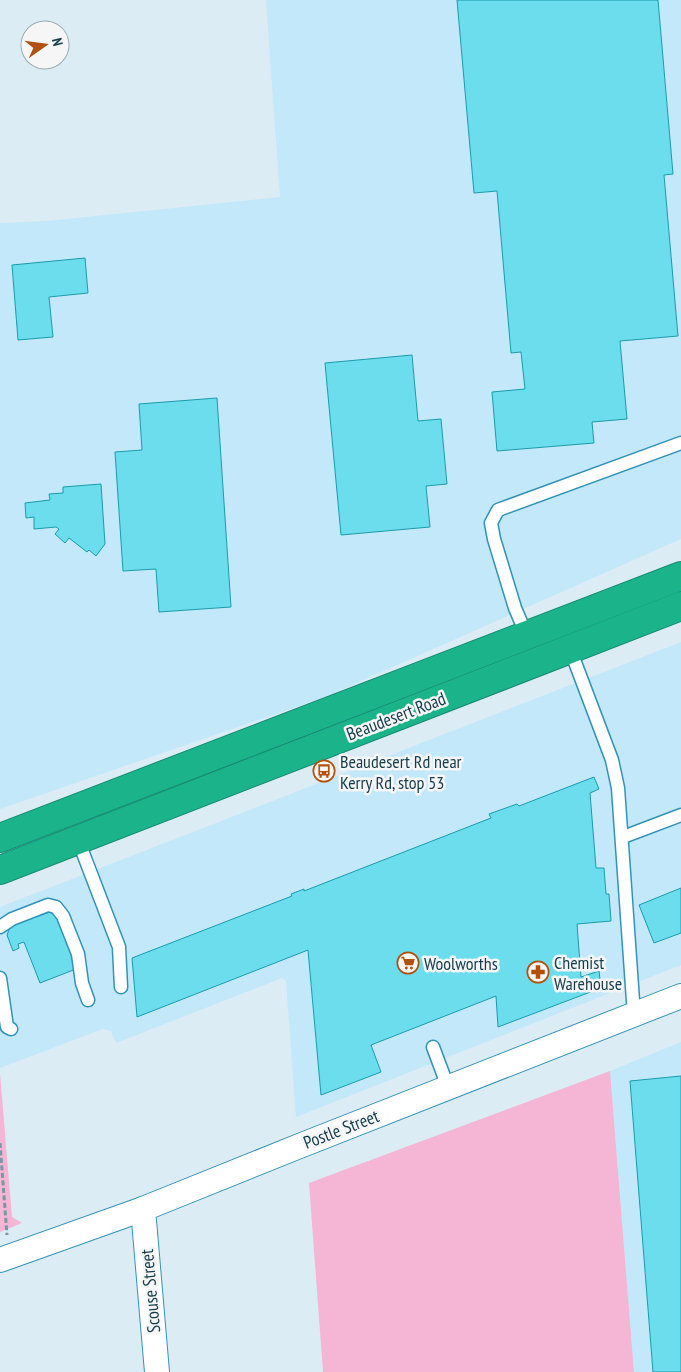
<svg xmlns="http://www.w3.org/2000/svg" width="681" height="1372" font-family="'PT Sans Narrow',sans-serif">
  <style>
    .built { fill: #c3e8fa }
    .green { fill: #f4b6d4 }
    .building { fill: #6cdded; stroke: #199cac }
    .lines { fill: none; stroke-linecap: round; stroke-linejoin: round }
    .lane-casing { stroke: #3193b9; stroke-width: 15 }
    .street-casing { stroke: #3193b9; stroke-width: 26 }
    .highway-casing { stroke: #188a74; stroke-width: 30 }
    .path { stroke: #7a97a3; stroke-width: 3; stroke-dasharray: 5 2.5; stroke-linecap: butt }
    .lane { stroke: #fff; stroke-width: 12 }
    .street { stroke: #fff; stroke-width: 24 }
    .highway { stroke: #1bb48a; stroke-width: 28 }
    .labels { text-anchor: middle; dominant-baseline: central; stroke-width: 5; stroke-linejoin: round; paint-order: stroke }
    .street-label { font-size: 18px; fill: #133c4c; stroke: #f6f6f6 }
    .poi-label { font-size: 18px; fill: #133c4c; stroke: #f6f6f6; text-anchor: start }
  </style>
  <rect width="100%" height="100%" fill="#dbecf4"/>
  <g class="built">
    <polygon points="266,0 681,0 681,539 325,697 0,809 0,223 47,221 280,197"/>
    <polygon points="681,642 681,965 296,1117 286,981 282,978 116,1043 111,1031 103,1029 0,1068 0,907"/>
    <polygon points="681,1042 681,1372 634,1372 610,1071"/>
  </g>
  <g class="green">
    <polygon points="610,1071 634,1372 323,1372 309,1183"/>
    <polygon points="0,1073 12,1217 22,1223 0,1232"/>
  </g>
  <g class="building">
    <polygon points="457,0 658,0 673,174 664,175 678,336 620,341 627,419 592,422 594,443 497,451 492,392 525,389 521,352 511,353 497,191 474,193"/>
    <polygon points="85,258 88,293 49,297 53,337 18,340 12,265"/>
    <polygon points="412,355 418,421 441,419 447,484 426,486 430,527 341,535 325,363"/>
    <polygon points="217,398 231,607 159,612 156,569 123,571 115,452 142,450 139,404"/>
    <polygon points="101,484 105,544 96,556 89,550 87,552 69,538 65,543 55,534 59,529 56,527 34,529 34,517 26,518 25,503 50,500 49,494 63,493 63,487"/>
    <polygon points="594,777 599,789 590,793 596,868 604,868 606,894 609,894 611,921 577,924 581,977 599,971 601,988 498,1027 496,996 371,1045 381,1072 321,1095 308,950 137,1017 132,958 292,896 291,894 304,889 304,891 491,818 489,814 517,804 519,806"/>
    <polygon points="681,888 681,933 654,943 639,905"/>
    <polygon points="50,912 55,914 59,924 65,921 74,943 68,946 76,969 40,983 24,942 18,944 19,948 13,951 7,935 10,927 17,924 15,918 24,915 26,920"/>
    <polygon points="681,1076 681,1372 653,1372 630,1081"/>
  </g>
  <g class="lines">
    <g class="lane-casing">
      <g id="lane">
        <polyline points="527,636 515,608 494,539 491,523 498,510 681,443"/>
        <polyline points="570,649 612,760 618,788 634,1015"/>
        <polyline points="623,837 681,815"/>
        <polyline points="78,840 119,947 121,987"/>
        <polyline points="0,927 12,919 48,905 56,907 63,916 78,954 82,983 88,1000"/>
        <polyline points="0,978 7,1027 11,1029"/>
        <polyline points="433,1047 448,1087"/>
      </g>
    </g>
    <g class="street-casing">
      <g id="street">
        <polyline points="143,1209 157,1372"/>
        <polyline points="0,1260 143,1209 302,1145 681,996"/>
      </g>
    </g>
    <g class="highway-casing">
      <g id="highway">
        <polyline points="0,838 681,576"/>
        <polyline points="0,870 681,606"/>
      </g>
    </g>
    <polyline class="path" points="0,1143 7,1235"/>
    <use href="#lane" class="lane"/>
    <use href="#street" class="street"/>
    <use href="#highway" class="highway"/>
  </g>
  <defs>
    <g id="bus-ring" transform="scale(1.125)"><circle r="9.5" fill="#f6f6f6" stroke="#b1510c" stroke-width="1.5"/><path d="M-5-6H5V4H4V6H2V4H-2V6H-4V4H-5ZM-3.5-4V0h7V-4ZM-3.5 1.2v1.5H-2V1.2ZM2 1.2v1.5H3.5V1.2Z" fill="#b1510c"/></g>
    <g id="supermarket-ring" transform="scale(1.125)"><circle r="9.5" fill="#f6f6f6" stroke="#b1510c" stroke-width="1.5"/><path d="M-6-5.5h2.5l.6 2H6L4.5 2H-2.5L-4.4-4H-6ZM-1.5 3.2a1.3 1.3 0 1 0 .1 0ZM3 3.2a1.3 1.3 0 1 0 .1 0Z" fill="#b1510c"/></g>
    <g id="pharmacy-ring" transform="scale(1.125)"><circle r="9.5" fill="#f6f6f6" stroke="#b1510c" stroke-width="1.5"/><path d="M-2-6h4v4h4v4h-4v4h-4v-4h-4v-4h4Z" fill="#b1510c"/></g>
  </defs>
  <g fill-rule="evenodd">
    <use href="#bus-ring" x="324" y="771"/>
    <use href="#supermarket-ring" x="408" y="963"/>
    <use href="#pharmacy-ring" x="538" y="972"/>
  </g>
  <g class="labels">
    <g class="street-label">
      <text transform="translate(396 716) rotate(-21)">Beaudesert Road</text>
      <text transform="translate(341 1129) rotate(-21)">Postle Street</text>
      <text transform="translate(150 1291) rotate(-95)">Scouse Street</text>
    </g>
    <g class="poi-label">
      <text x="340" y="761">Beaudesert Rd near<tspan x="340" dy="21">Kerry Rd, stop 53</tspan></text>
      <text x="554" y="962">Chemist<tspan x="554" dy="21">Warehouse</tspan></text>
      <text x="424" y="963">Woolworths</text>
    </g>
  </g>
  <g transform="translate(45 45) rotate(76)"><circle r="24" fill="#f6f6f6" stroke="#9bacb2"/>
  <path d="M0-4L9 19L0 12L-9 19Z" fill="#b1510c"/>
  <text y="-8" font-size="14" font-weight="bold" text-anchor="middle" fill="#133c4c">N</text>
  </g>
</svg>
